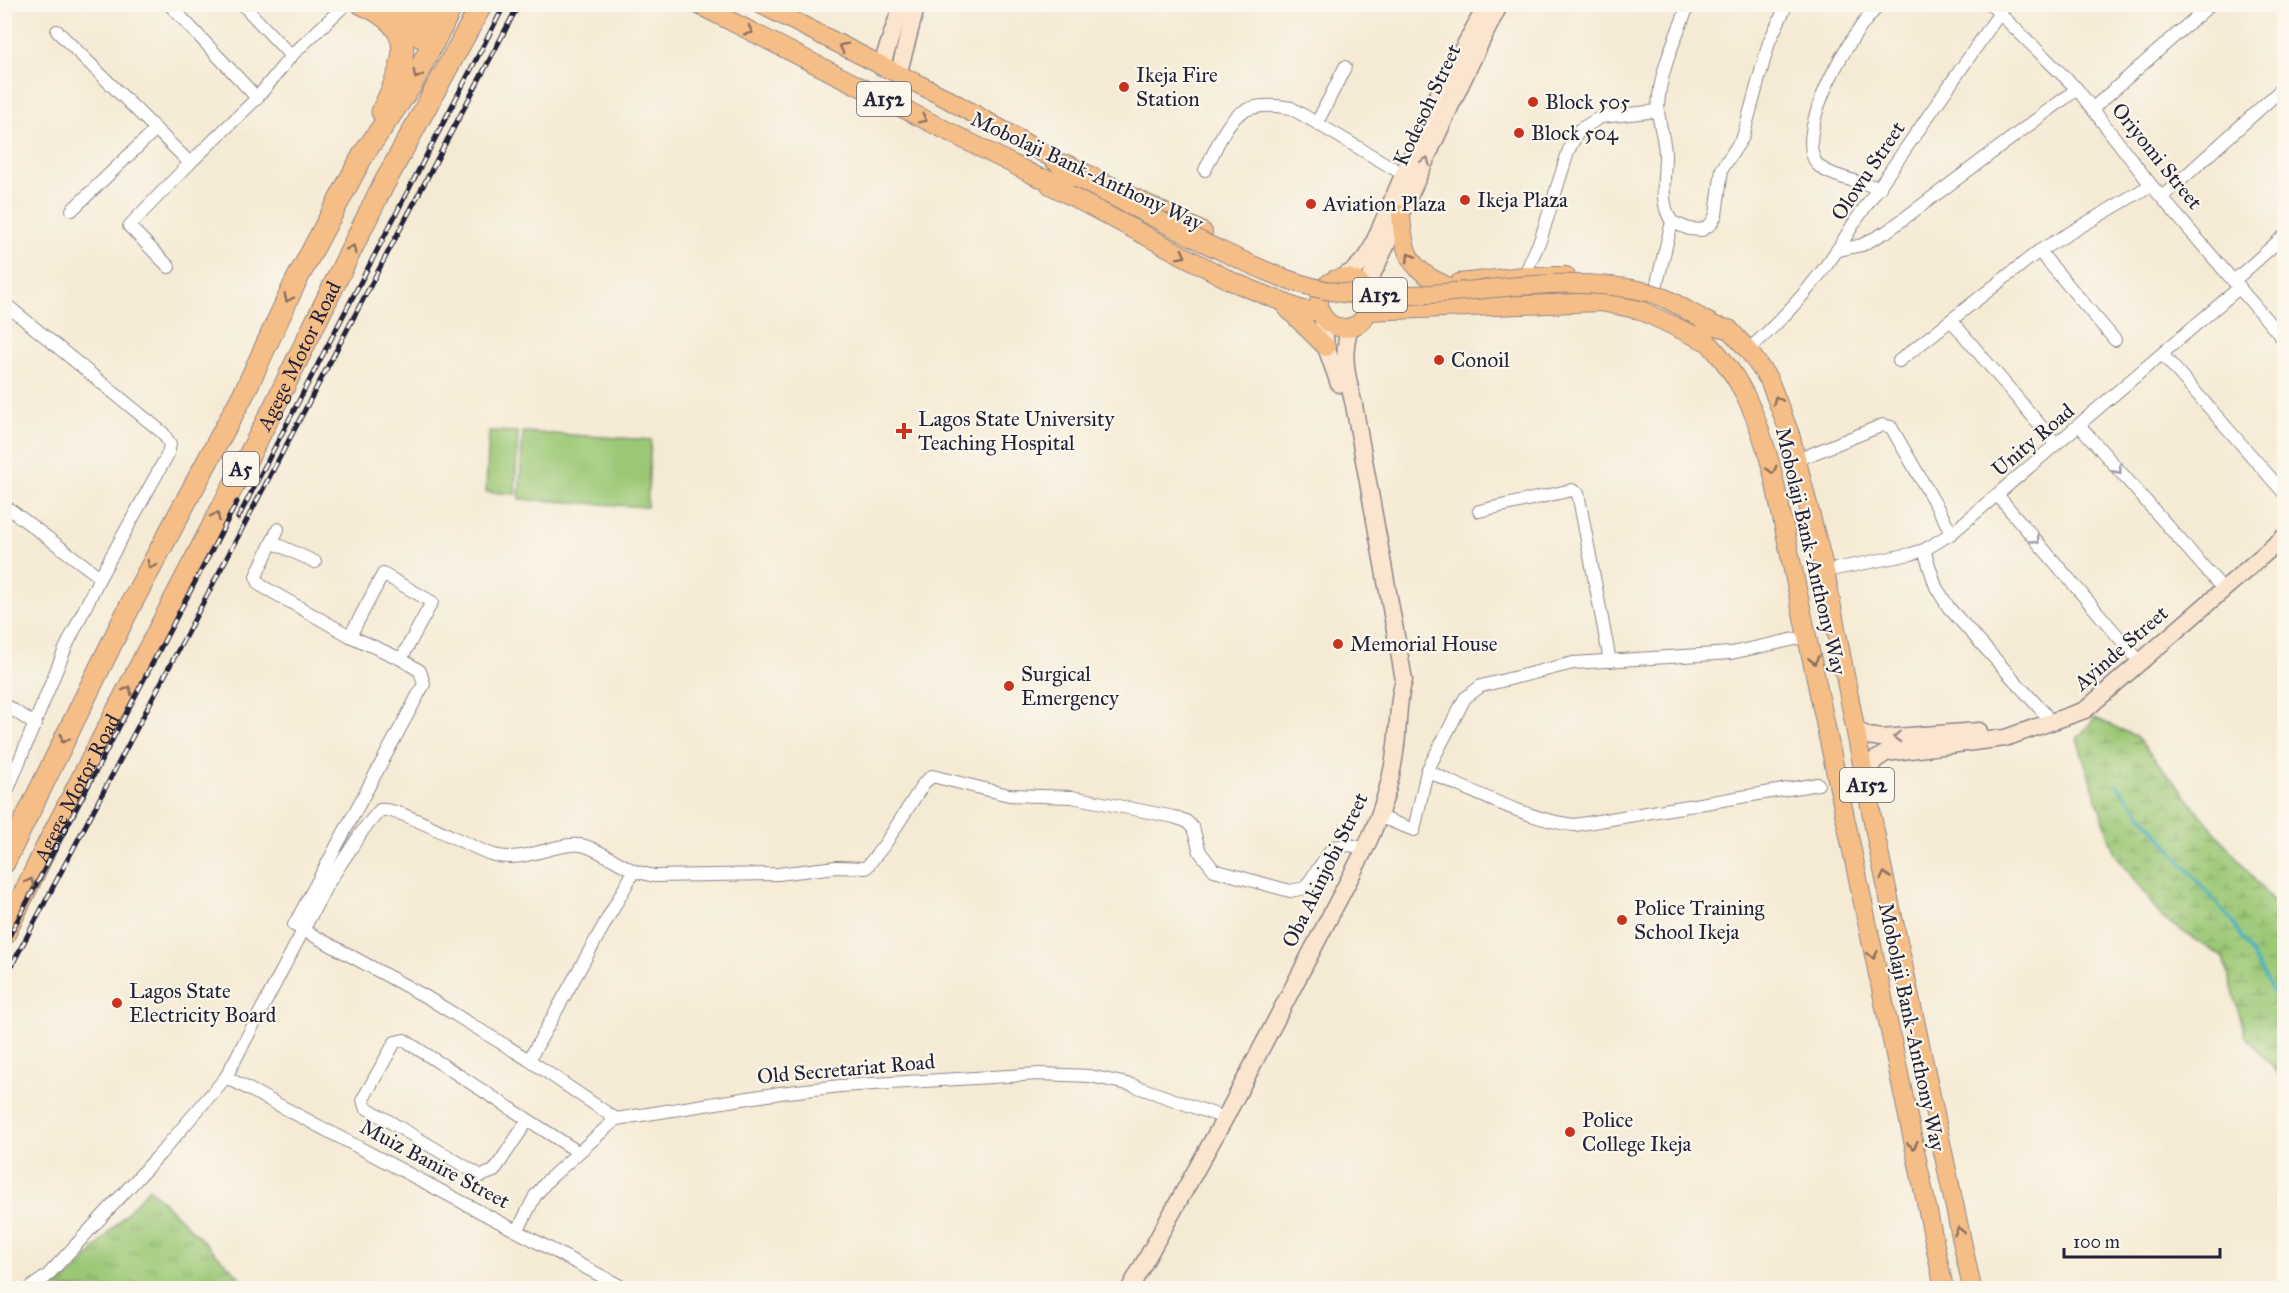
<svg xmlns="http://www.w3.org/2000/svg" width="2289" height="1293" font-family="'IM FELL Great Primer',serif">
  <style>
    .grass { fill: url(#grass-tufts); stroke: #5f7558; stroke-width: 1.5 }
    .wetland { fill: url(#wetland-marsh); stroke: #5f7558; stroke-width: 1.5 }
    .garden { fill: #9cc876; stroke: #5f7558; stroke-width: 1.5 }
    .lines { fill: none; stroke-linecap: round; stroke-linejoin: round }
    .stream { stroke: #3faebd; stroke-width: 3 }
    .street-casing { stroke: #8c8688; stroke-width: 14 }
    .secondary-casing { stroke: #8c8688; stroke-width: 19 }
    .primary-casing { stroke: #8c8688; stroke-width: 20 }
    .highway-casing { stroke: #8c8688; stroke-width: 23 }
    .street { stroke: #fff; stroke-width: 12 }
    .secondary { stroke: #fbe5cf; stroke-width: 16 }
    .primary { stroke: #f6be87; stroke-width: 18 }
    .highway { stroke: #f6be87; stroke-width: 21 }
    .rail-casing { stroke: #22223b; stroke-width: 5 }
    .rail { stroke: #fbf7ec; stroke-width: 3; stroke-dasharray: 9; stroke-linecap: butt }
    .primary-bridge-casing { stroke: #8c8688; stroke-width: 20; stroke-linecap: butt }
    .primary-bridge { stroke: #f6be87; stroke-width: 18 }
    .oneway { stroke: #8c7061 }
    .oneway2 { stroke: #998d8c }
    .oneway3 { stroke: #9c9ca7 }
    .poi-dot { fill: #c8321e; stroke: #fbf7ec; stroke-width: 2 }
    .labels { text-anchor: middle; dominant-baseline: central; stroke-width: 4.5; stroke-linejoin: round; paint-order: stroke }
    .shield { fill: #fbf7ec; stroke: #636270; stroke-width: 1.5 }
    .shield-label { font-size: 20px; font-weight: bold; fill: #22223b }
    .poi-label { font-size: 21px; fill: #22223b; stroke: #fbf7ec; text-anchor: start }
    .street-label { font-size: 21px; fill: #22223b; stroke: #fbf7ec }
  </style>
  <defs>
    <pattern id="grass-tufts" width="24" height="20" patternUnits="userSpaceOnUse" patternTransform="scale(1.5)"><rect width="24" height="20" fill="#9cc876"/><path d="M3 7l-1-3M5 7V3M7 7l1-3M15 17l-1-3M17 17v-4M19 17l1-3" fill="none" stroke="#7fa262"/></pattern>
    <pattern id="wetland-marsh" width="20" height="14" patternUnits="userSpaceOnUse" patternTransform="scale(1.5)"><rect width="20" height="14" fill="#9cc876"/><path d="M1 5h8M5 5V1M11 12h8M15 12V8" fill="none" stroke="#7fa262"/></pattern>
  </defs>
  <rect width="100%" height="100%" fill="#fbf7ec"/>
  <filter id="ink" filterUnits="userSpaceOnUse"><feTurbulence type="fractalNoise" baseFrequency=".0167" numOctaves="2"/><feDisplacementMap in="SourceGraphic" scale="12" xChannelSelector="R" yChannelSelector="G"/><feConvolveMatrix kernelMatrix="1 2 1 2 8 2 1 2 1" color-interpolation-filters="sRGB"/></filter>
  <filter id="wash" filterUnits="userSpaceOnUse"><feTurbulence type="fractalNoise" baseFrequency=".008" numOctaves="4" result="noise"/><feDisplacementMap in="SourceGraphic" scale="24" xChannelSelector="R" yChannelSelector="G"/><feGaussianBlur stdDeviation="1.35" result="paint"/><feColorMatrix in="noise" values="0 0 0 0 0 0 0 0 0 0 0 0 0 0 0 0 0 1.4 0 .05"/><feComposite in="paint" operator="in"/></filter>
  <g filter="url(#wash)">
    <rect width="100%" height="100%" fill="#f5ead4"/>
    <polygon class="grass" points="149,1188 251,1288 54,1288 70,1277"/>
    <polygon class="wetland" points="2095,718 2136,736 2284,915 2284,1080 2245,1035 2224,958 2162,918 2114,852 2077,739"/>
    <g class="garden">
      <polygon points="489,431 518,432 515,494 486,492"/>
      <polygon points="523,432 651,440 647,507 519,499"/>
    </g>
    <g class="lines">
      <polyline class="stream" points="2116,784 2234,924 2284,1010"/>
    </g>
  </g>
  <g filter="url(#ink)">
    <g class="lines">
      <g class="street-casing">
        <g id="street">
          <polyline points="169,4 257,98"/>
          <polyline points="242,4 291,56"/>
          <polyline points="1990,4 2077,89 2151,185 2284,340"/>
          <polyline points="57,31 190,163 257,98 291,56 346,4"/>
          <polyline points="2093,108 2211,4"/>
          <polyline points="1317,123 1345,67"/>
          <path d="M1205,170C1228,125 1232,97 1291,108L1403,174"/>
          <path d="M1880,188C1865,183 1826,176 1817,164C1792,131 1853,27 1881,4"/>
          <polyline points="2162,197 2284,87"/>
          <polyline points="72,210 156,129"/>
          <polyline points="1672,222 1689,229 1702,230 1711,224 1716,215 1722,169 1743,137 1769,42 1787,4"/>
          <path d="M1672,222C1659,203 1665,177 1665,155C1665,140 1659,125 1658,110C1658,75 1676,36 1689,4"/>
          <polyline points="1839,250 1862,245 1886,232 2077,89"/>
          <polyline points="2039,251 2115,340"/>
          <polyline points="169,267 129,226 190,163"/>
          <polyline points="1524,276 1541,238 1569,149 1579,130 1601,117 1658,111"/>
          <polyline points="2235,280 2284,236"/>
          <polyline points="1656,287 1672,222"/>
          <polyline points="4,303 163,433 170,444 168,454 100,577 65,649 4,799"/>
          <polyline points="1951,320 2056,444"/>
          <path d="M1748,350C1789,314 1827,270 1854,223L2006,4"/>
          <polyline points="2163,355 2284,493"/>
          <polyline points="1899,361 2039,251 2151,185"/>
          <polyline points="2080,426 2217,582"/>
          <polyline points="1797,460 1883,425 1891,427 1952,533"/>
          <polyline points="1998,496 2134,655"/>
          <polyline points="4,505 100,577"/>
          <polyline points="1479,511 1572,490 1578,493 1610,661"/>
          <polyline points="278,529 256,576 260,585 350,636 401,659 420,671 424,684 294,925 428,998 529,1060 616,1119"/>
          <polyline points="272,542 315,562"/>
          <polyline points="1924,550 1936,587 1949,608 2045,714"/>
          <polyline points="1825,571 1911,554 1924,550 1952,533 2240,287"/>
          <polyline points="350,636 383,574 432,602 401,659"/>
          <polyline points="4,704 36,725"/>
          <path d="M1427,771C1469,789 1530,821 1575,825L1818,784"/>
          <polyline points="1380,817 1414,830 1427,771 1465,698 1481,686 1573,663 1731,653 1809,636"/>
          <polyline points="529,1060 634,871 654,876 778,874 836,867 866,868 885,844 924,783 932,776 1009,795 1072,797 1174,817 1186,821 1193,828 1200,852 1214,870 1290,891 1305,888 1333,847 1350,845 1365,849"/>
          <polyline points="226,1077 624,1288"/>
          <polyline points="528,1120 494,1171 481,1176 365,1107 363,1099 395,1042 404,1040 578,1152"/>
          <polyline points="518,1230 535,1196 548,1180 616,1119 780,1093 840,1086 1040,1074 1090,1076 1132,1085 1225,1118"/>
          <path d="M30,1288L47,1276L160,1154L226,1077L327,885L363,830L380,810C401,807 467,847 494,855C526,864 560,839 585,846C601,851 618,863 634,871"/>
        </g>
      </g>
      <g class="secondary-casing">
        <g id="secondary">
          <polyline points="881,67 902,4"/>
          <polyline points="898,75 917,4"/>
          <polyline points="1341,278 1354,270 1368,256 1438,95 1487,4"/>
          <path d="M1365,289C1412,196 1451,98 1500,4"/>
          <polyline points="1323,317 1326,347 1339,384"/>
          <polyline points="1855,729 1868,736 1881,738 1979,731"/>
          <polyline points="1865,777 1875,760 1886,753 2005,738 2085,710 2284,537"/>
          <path d="M1130,1288L1225,1118L1365,849C1381,815 1392,782 1396,745C1399,723 1397,701 1404,680L1354,405C1347,377 1341,355 1350,327"/>
        </g>
      </g>
      <g class="primary-casing">
        <g id="primary">
          <polyline points="697,4 1038,177 1073,185"/>
          <polyline points="760,4 944,97 1050,157 1077,178"/>
          <polyline points="1067,164 1203,232"/>
          <polyline points="1050,185 1231,281 1302,310 1320,312"/>
          <path d="M1401,214C1403,250 1408,269 1443,284"/>
          <circle cx="1344" cy="303" r="25"/>
          <polyline points="1459,283 1524,276 1566,276"/>
          <polyline points="1287,308 1326,347"/>
          <polyline points="1367,311 1601,302 1640,310 1703,340"/>
          <polyline points="1701,318 1715,326 1729,329 1748,350 1769,380 1790,434 1825,571 1877,842 1972,1288"/>
          <path d="M1695,329C1740,372 1756,411 1772,470L1944,1288"/>
        </g>
      </g>
      <g class="highway-casing">
        <g id="highway">
          <path d="M362,4C423,31 403,64 382,112"/>
          <polyline points="397,6 442,27"/>
          <polyline points="390,21 433,43"/>
          <polyline points="4,863 131,604 245,391 295,283 363,155 412,84 453,4"/>
          <path id="s1" d="M4,935L49,842L273,409L379,193L482,4"/>
        </g>
      </g>
      <use href="#street" class="street"/>
      <use href="#secondary" class="secondary"/>
      <use href="#primary" class="primary"/>
      <use href="#highway" class="highway"/>
      <g class="rail-casing">
        <g id="rail">
          <polyline points="238,518 505,4"/>
          <polyline points="4,946 237,502"/>
          <polyline points="4,980 519,4"/>
        </g>
      </g>
      <use href="#rail" class="rail"/>
      <g class="primary-bridge-casing">
        <path id="primary-bridge" d="M1077,178C1122,201 1166,224 1211,246C1254,266 1295,287 1343,293C1444,305 1543,269 1643,291C1664,295 1682,308 1701,318"/>
      </g>
      <use href="#primary-bridge" class="primary-bridge"/>
    </g>
    <defs><path id="oneway-chevron" d="M-2-3.5L2.5 0L-2 3.5" fill="none" stroke-width="1.6" stroke-linecap="round" stroke-linejoin="round" transform="scale(1.5)"/></defs>
    <g class="oneway">
      <use href="#oneway-chevron" transform="translate(749 31) rotate(27)"/>
      <use href="#oneway-chevron" transform="translate(843 47) rotate(-153)"/>
      <use href="#oneway-chevron" transform="translate(417 75) rotate(117)"/>
      <use href="#oneway-chevron" transform="translate(923 119) rotate(27)"/>
      <use href="#oneway-chevron" transform="translate(352 249) rotate(-65)"/>
      <use href="#oneway-chevron" transform="translate(1182 255) rotate(27)"/>
      <use href="#oneway-chevron" transform="translate(1410 257) rotate(-122)"/>
      <use href="#oneway-chevron" transform="translate(288 298) rotate(115)"/>
      <use href="#oneway-chevron" transform="translate(1777 400) rotate(-113)"/>
      <use href="#oneway-chevron" transform="translate(1772 470) rotate(76)"/>
      <use href="#oneway-chevron" transform="translate(216 516) rotate(-63)"/>
      <use href="#oneway-chevron" transform="translate(151 565) rotate(118)"/>
      <use href="#oneway-chevron" transform="translate(1814 660) rotate(78)"/>
      <use href="#oneway-chevron" transform="translate(128 690) rotate(-63)"/>
      <use href="#oneway-chevron" transform="translate(64 739) rotate(116)"/>
      <use href="#oneway-chevron" transform="translate(1885 876) rotate(-102)"/>
      <use href="#oneway-chevron" transform="translate(30 882) rotate(-64)"/>
      <use href="#oneway-chevron" transform="translate(1873 955) rotate(79)"/>
      <use href="#oneway-chevron" transform="translate(1913 1145) rotate(78)"/>
      <use href="#oneway-chevron" transform="translate(1959 1231) rotate(-103)"/>
    </g>
    <g class="oneway2">
      <use href="#oneway-chevron" transform="translate(1426 161) rotate(-67)"/>
      <use href="#oneway-chevron" transform="translate(1897 737) rotate(177)"/>
    </g>
    <g class="oneway3">
      <use href="#oneway-chevron" transform="translate(2118 470) rotate(48)"/>
      <use href="#oneway-chevron" transform="translate(2036 540) rotate(49)"/>
    </g>
  </g>
  <g class="poi-dot">
    <circle cx="1124" cy="87" r="6"/>
    <circle cx="1533" cy="102" r="6"/>
    <circle cx="1519" cy="133" r="6"/>
    <circle cx="1465" cy="200" r="6"/>
    <circle cx="1311" cy="204" r="6"/>
    <circle cx="1439" cy="360" r="6"/>
    <path d="M901 422h6v6h6v6h-6v6h-6v-6h-6v-6h6z"/>
    <circle cx="1338" cy="644" r="6"/>
    <circle cx="1009" cy="686" r="6"/>
    <circle cx="1622" cy="920" r="6"/>
    <circle cx="117" cy="1003" r="6"/>
    <circle cx="1570" cy="1132" r="6"/>
  </g>
  <g class="labels">
    <g class="shield">
      <rect x="857" y="82" width="54" height="34" rx="4.5"/>
      <rect x="1353" y="278" width="54" height="34" rx="4.5"/>
      <rect x="223" y="452" width="36" height="34" rx="4.5"/>
      <rect x="1840" y="768" width="54" height="34" rx="4.5"/>
    </g>
    <g class="shield-label">
      <text x="884" y="99">A152</text>
      <text x="1380" y="295">A152</text>
      <text x="241" y="469">A5</text>
      <text x="1867" y="785">A152</text>
    </g>
    <g class="poi-label">
      <text x="1136" y="75">Ikeja Fire<tspan x="1136" dy="24">Station</tspan></text>
      <text x="1545" y="102">Block 505</text>
      <text x="1531" y="133">Block 504</text>
      <text x="1477" y="200">Ikeja Plaza</text>
      <text x="1323" y="204">Aviation Plaza</text>
      <text x="1451" y="360">Conoil</text>
      <text x="918" y="419">Lagos State University<tspan x="918" dy="24">Teaching Hospital</tspan></text>
      <text x="1350" y="644">Memorial House</text>
      <text x="1021" y="674">Surgical<tspan x="1021" dy="24">Emergency</tspan></text>
      <text x="1634" y="908">Police Training<tspan x="1634" dy="24">School Ikeja</tspan></text>
      <text x="129" y="991">Lagos State<tspan x="129" dy="24">Electricity Board</tspan></text>
      <text x="1582" y="1120">Police<tspan x="1582" dy="24">College Ikeja</tspan></text>
    </g>
    <g class="street-label">
      <text transform="translate(1427 105) rotate(-65)">Kodesoh Street</text>
      <text transform="translate(2157 156) rotate(51)">Oriyomi Street</text>
      <text transform="translate(1087 171) rotate(25)">Mobolaji Bank-Anthony Way</text>
      <text transform="translate(1868 171) rotate(-56)">Olowu Street</text>
      <text stroke="none"><textPath href="#s1" startOffset="650">Agege Motor Road</textPath></text>
      <text transform="translate(2033 440) rotate(-40)">Unity Road</text>
      <text transform="translate(1811 551) rotate(77)">Mobolaji Bank-Anthony Way</text>
      <text transform="translate(2121 648) rotate(-41)">Ayinde Street</text>
      <text stroke="none"><textPath href="#s1" startOffset="164">Agege Motor Road</textPath></text>
      <text transform="translate(1325 870) rotate(-64)">Oba Akinjobi Street</text>
      <text transform="translate(1912 1027) rotate(78)">Mobolaji Bank-Anthony Way</text>
      <text transform="translate(846 1069) rotate(-5)">Old Secretariat Road</text>
      <text transform="translate(435 1164) rotate(28)">Muiz Banire Street</text>
    </g>
  </g>
  <rect width="2289" height="1293" fill="none" stroke="#fbf7ec" stroke-width="24"/>
  <path d="M2064 1248v9h156v-9" fill="none" stroke="#22223b" stroke-width="3"/>
  <text x="2073" y="1248" font-size="18" fill="#22223b" stroke="#fbf7ec" stroke-width="4.5" paint-order="stroke">100 m</text>
</svg>
